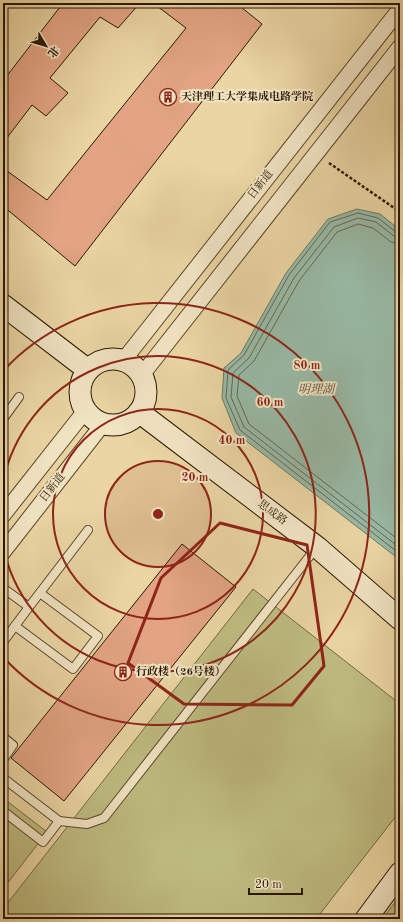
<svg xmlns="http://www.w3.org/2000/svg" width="403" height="922" font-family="'Old Standard TT','Noto Serif SC',serif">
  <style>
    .green { fill: #bebb80; stroke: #746942 }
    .water { fill: #98b9a5; stroke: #6c7865 }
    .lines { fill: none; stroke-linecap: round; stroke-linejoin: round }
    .shore { stroke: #616854; stroke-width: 1 }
    .building { fill: #e2a483; stroke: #2a1704 }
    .lane-casing { stroke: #5a462c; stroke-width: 10 }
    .street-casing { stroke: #5a462c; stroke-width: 17 }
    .secondary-casing { stroke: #2a1704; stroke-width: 23 }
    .path { stroke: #2a1704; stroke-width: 2.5; stroke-dasharray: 3 2; stroke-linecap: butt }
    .lane { stroke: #f1e4c3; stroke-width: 8 }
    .street { stroke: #f1e4c3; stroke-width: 15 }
    .secondary { stroke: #f1e4c3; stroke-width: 21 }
    .marked { fill: none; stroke: #8f2418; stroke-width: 3; stroke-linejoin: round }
    .ring { fill: none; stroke: #8f2418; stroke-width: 2 }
    .labels { text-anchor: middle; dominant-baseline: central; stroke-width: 4; stroke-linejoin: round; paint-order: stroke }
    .poi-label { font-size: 11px; font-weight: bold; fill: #2a1704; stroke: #f1e4c3; text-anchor: start }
    .street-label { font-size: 11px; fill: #2a1704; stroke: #f1e4c3 }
    .water-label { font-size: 12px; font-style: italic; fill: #50503c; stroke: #f1e4c3 }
    .centre { fill: #8f2418; stroke: #f1e4c3; stroke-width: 2 }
    .ring-label { font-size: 12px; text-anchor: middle; font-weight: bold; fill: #8f2418; stroke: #f1e4c3; stroke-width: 4; stroke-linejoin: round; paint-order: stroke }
  </style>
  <rect width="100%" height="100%" fill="#ead5a3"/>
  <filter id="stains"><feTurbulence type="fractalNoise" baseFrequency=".005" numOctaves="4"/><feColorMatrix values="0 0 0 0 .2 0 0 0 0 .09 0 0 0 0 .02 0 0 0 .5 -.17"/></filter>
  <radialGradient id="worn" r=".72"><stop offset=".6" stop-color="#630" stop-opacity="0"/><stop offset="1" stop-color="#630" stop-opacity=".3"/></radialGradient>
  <g class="green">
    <polygon points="253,589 400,704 400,811 316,919 3,919 3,909"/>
    <polygon points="3,798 47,832 3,889"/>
    <polygon points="400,896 400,919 382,919"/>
  </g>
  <polygon class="water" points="357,209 380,214 400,230 400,560 236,433 222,398 224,368 241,353 286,273 328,219"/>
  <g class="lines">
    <g class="shore">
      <polyline points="400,232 396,232 378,218 358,213 330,222 289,275 244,355 228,370 226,398 240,430 400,554"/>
      <polyline points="400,238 394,236 376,222 358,218 334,227 294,278 249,358 233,373 231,397 244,427 400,548"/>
      <polyline points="400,244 391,242 373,228 358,224 337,232 299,281 254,361 239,375 237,396 249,424 400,541"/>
    </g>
  </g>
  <g class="building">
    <polygon points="63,3 140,3 118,28 100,17 50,78 68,93 46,116 32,105 3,143 3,81"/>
    <polygon points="153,3 236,3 262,24 75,266 3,206 3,168 47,200 186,28"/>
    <polygon points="182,544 236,587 64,801 11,758"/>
  </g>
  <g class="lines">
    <g class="lane-casing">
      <g id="lane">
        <polyline points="3,419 19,397"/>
        <polyline points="3,588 29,607 3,642"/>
        <polyline points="29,607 88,530"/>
        <polyline points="15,626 73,669 98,636 40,593"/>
        <polyline points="3,737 13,745 3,760"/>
        <polyline points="3,778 59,821 87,824 104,818 316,548"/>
        <polyline points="3,811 43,842 59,821"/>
      </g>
    </g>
    <g class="street-casing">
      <g id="street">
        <polyline points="123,361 400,9"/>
        <polyline points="141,376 400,47"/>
        <polyline points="3,515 85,411"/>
        <polyline points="3,552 103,424"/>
      </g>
    </g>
    <g class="secondary-casing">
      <g id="secondary">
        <polyline points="3,305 88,370"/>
        <circle cx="113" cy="392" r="33"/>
        <polyline points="139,412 317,547 400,619"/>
        <polyline points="366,919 400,873"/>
      </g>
    </g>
    <polyline class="path" points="329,163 400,212"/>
    <use href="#lane" class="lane"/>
    <use href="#street" class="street"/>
    <use href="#secondary" class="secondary"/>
  </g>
  <path class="marked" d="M220,523L307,545L324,666L292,705L184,704L128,663L161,578Z"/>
  <circle cx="158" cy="514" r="53" fill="#8f2418" fill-opacity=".12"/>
  <g class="ring">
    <circle cx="158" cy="514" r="53"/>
    <circle cx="158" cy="514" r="105"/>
    <path d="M3 482A158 158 0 1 1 3 546"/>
    <path d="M4 370A211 211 0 1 1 4 658"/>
  </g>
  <defs>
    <g id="building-ring" transform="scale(0.9)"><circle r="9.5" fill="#f1e4c3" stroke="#8f2418" stroke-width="1.5"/><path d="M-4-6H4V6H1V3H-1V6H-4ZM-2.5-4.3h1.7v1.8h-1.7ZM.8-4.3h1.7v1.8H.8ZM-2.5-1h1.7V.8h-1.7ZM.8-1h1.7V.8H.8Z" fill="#8f2418"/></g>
  </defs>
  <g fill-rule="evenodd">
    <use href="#building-ring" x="168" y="97"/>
    <use href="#building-ring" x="123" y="672"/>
  </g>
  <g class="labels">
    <g class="poi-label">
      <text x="181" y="97">天津理工大学集成电路学院</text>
      <text x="136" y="672">行政楼（26号楼）</text>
    </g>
    <g class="street-label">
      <text transform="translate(261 185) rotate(-52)">日新道</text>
      <text transform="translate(53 488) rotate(-52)">日新道</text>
      <text transform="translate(272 513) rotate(37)">思成路</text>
    </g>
    <g class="water-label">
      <text x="316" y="390">明理湖</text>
    </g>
  </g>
  <circle cx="158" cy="514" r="6" class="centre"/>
  <g class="ring-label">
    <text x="307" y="369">80 m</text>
    <text x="270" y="406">60 m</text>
    <text x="232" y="444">40 m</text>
    <text x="195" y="481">20 m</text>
  </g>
  <rect width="403" height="922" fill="none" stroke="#ead5a3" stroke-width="16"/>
  <rect x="4" y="4" width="395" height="914" fill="none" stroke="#2a1704" stroke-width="2"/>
  <rect x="8" y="8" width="387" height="906" fill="none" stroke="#2a1704"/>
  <g transform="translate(46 46) rotate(128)" stroke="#f1e4c3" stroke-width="3" paint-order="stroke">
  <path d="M0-3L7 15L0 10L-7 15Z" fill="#2a1704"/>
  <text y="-6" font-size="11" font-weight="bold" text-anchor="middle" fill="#2a1704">北</text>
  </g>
  <path d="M249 888v6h53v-6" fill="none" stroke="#2a1704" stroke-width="2"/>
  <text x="255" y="888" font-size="12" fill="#2a1704" stroke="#f1e4c3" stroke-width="3" paint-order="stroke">20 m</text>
  <rect width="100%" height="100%" filter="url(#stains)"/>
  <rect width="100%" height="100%" fill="url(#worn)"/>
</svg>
